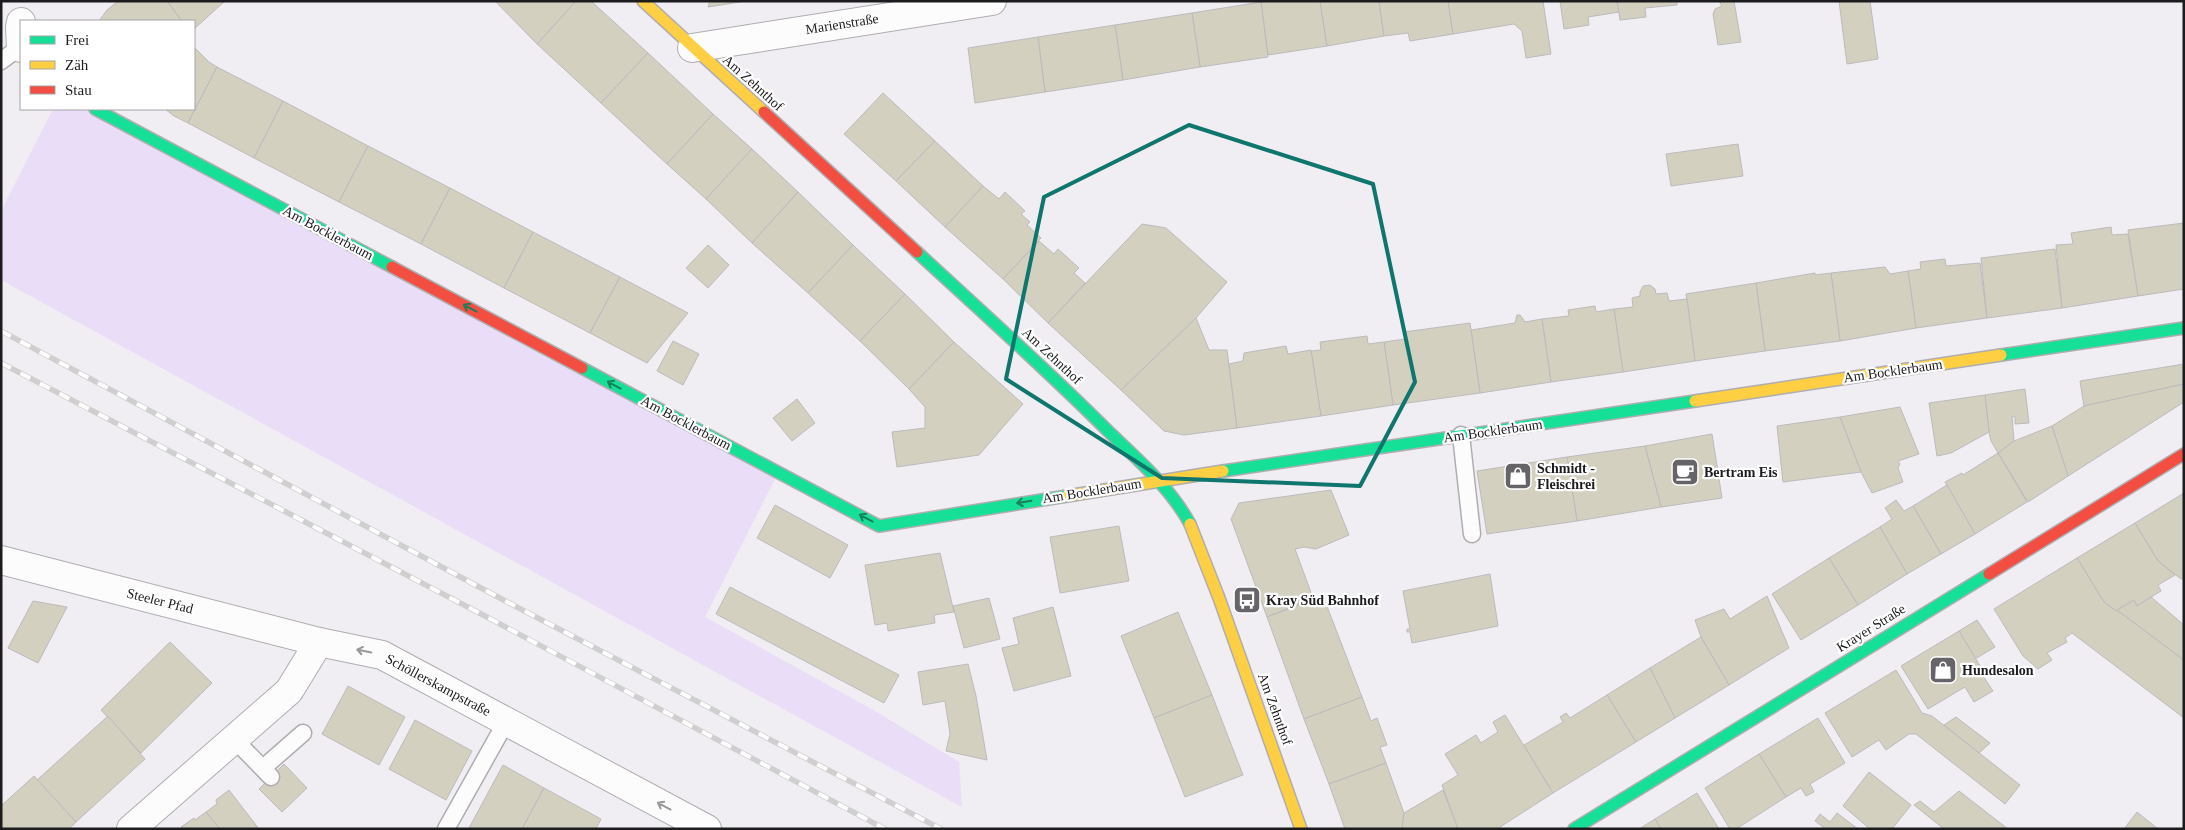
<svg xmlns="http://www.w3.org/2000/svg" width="2185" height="830" font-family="Georgia,serif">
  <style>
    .green { fill: #eaddf7 }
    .building { fill: #d3d0c0; stroke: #bcbbbc }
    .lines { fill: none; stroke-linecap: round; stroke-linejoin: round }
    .lane-casing { stroke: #afadb0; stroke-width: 19 }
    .street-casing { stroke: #afadb0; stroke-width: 30 }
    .fast-casing { stroke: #afadb0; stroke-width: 14 }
    .slow-casing { stroke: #afadb0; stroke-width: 14 }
    .jam-casing { stroke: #afadb0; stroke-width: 14 }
    .lane { stroke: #fdfcfd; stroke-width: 16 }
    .street { stroke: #fdfcfd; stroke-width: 28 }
    .fast { stroke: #16e098; stroke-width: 11 }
    .slow { stroke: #ffcf43; stroke-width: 11 }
    .jam { stroke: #f24e42; stroke-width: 11 }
    .rail-casing { stroke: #d0cfd0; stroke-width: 5.5 }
    .rail { stroke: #fff; stroke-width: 4; stroke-dasharray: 11; stroke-linecap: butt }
    .oneway { stroke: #197e5b }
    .oneway2 { stroke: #989799 }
    .marked { fill: none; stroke: #0f766e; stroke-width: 4; stroke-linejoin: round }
    .labels { text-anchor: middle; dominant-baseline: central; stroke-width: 4.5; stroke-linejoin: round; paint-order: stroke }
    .street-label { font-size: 14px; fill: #1c1b1e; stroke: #fff }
    .poi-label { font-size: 14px; font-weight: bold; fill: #1c1b1e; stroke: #fff; text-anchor: start }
  </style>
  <rect width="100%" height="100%" fill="#f0edf3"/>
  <polygon class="green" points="53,109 91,109 777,475 705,617 875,711 959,762 962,807 1,280 1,211"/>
  <g class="building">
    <polygon points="118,1 167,1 182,21 99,21 107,10"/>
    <polygon points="167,1 225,1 194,29 194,21 182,21"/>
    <polygon points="495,1 576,1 537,44"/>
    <polygon points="576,1 591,1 648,53 601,103 537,44"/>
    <polygon points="710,1 746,1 708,7"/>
    <polygon points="1268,1 1320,1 1327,46 1268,55 1261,2"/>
    <polygon points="1320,1 1379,1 1384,36 1327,46"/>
    <polygon points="1379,1 1448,1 1453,34 1410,41 1408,33 1384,36"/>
    <polygon points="1448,1 1543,1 1551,54 1526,58 1522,31 1514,24 1453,34"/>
    <polygon points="1560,1 1617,1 1619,12 1588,17 1589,25 1564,29"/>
    <polygon points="1617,1 1677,1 1677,5 1645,8 1646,17 1620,20"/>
    <polygon points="1719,1 1734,1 1741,42 1718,45 1713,14 1715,9 1722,6"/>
    <polygon points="1839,1 1870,1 1878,59 1847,64"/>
    <polygon points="1261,2 1268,57 1200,67 1192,13"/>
    <polygon points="1192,13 1200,67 1123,80 1115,25"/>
    <polygon points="1115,25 1123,80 1045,92 1038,37"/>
    <polygon points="1038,37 1045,92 975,103 968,48"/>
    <polygon points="194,47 209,62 217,67 188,123 174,116 165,109 194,109"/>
    <polygon points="648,53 713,114 667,164 601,103"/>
    <polygon points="217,67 283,101 254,158 188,123"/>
    <polygon points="883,93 935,141 896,181 844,134"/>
    <polygon points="283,101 368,146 339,202 254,158"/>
    <polygon points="713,114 752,149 706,199 667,164"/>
    <polygon points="935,141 983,186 945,227 896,181"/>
    <polygon points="1738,144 1743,176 1671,186 1666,154"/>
    <polygon points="368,146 450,188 421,244 339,202"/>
    <polygon points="752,149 798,192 752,243 706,199"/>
    <polygon points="983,186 999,199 1005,192 1025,211 1021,214 1030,222 1027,225 1041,238 1003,279 945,227"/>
    <polygon points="450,188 533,232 504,288 421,244"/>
    <polygon points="798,192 853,245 808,293 752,243"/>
    <polygon points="2184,223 2184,289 2138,296 2128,230"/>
    <polygon points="1142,224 1166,228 1227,282 1196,318 1121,390 1048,323"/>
    <polygon points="2111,227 2112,235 2128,234 2138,296 2062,308 2056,245 2073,244 2071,233"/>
    <polygon points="533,232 620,277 590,333 504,288"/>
    <polygon points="1039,241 1054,254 1058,249 1079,268 1074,273 1085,283 1048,323 1003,279"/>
    <polygon points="708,245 729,265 708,288 686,268"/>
    <polygon points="853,245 905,294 860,341 808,293"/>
    <polygon points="2055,249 2062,308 1987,318 1981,258"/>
    <polygon points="1945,259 1946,266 1980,263 1987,318 1916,328 1908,271 1921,269 1920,262"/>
    <polygon points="1885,267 1890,274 1908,271 1916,328 1840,341 1831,273"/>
    <polygon points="1815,273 1815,275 1831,273 1840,341 1765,351 1756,283"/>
    <polygon points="620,277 688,313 647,363 590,333"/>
    <polygon points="1756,283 1765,351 1695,361 1686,294"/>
    <polygon points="1650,285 1655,289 1656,294 1667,293 1669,301 1687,299 1695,361 1623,372 1614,309 1633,307 1632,298 1640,296 1640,292 1643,286"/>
    <polygon points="905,294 954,342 909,389 860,341"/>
    <polygon points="1595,306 1596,312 1614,309 1623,372 1551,382 1542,319 1569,316 1568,310"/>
    <polygon points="1517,315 1520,315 1525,322 1542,319 1551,382 1480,393 1471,330 1515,323"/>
    <polygon points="1196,318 1209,350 1227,350 1237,428 1184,435 1164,431 1121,390"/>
    <polygon points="1470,323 1480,393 1393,405 1384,342 1405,339 1404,332"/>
    <polygon points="1367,336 1368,344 1384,342 1393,405 1321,416 1311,351 1321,350 1320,342"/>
    <polygon points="673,341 699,354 683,385 657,371"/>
    <polygon points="954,342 1023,404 979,455 897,467 892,432 925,428 925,407 909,389"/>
    <polygon points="1286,346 1288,354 1311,350 1321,416 1237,428 1229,364 1243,361 1244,353"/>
    <polygon points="2184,364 2184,384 2084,406 2080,381"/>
    <polygon points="2184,384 2184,402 2068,476 2052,426 2084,406"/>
    <polygon points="2025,389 2029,423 2015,424 2015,417 2012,416 2014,441 1998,453 1991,441 1989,432 1985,395"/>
    <polygon points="1985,395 1989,432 1951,453 1937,456 1929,403"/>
    <polygon points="797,399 815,423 792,441 773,418"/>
    <polygon points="1900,407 1919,454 1898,461 1900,464 1898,468 1903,482 1872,493 1861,472 1840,417"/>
    <polygon points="1840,417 1861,472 1783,482 1777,426"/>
    <polygon points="2052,426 2068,476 2028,502 1998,453 2014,441"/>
    <polygon points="1712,434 1722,498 1661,507 1645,446"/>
    <polygon points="1645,446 1661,507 1577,521 1567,457"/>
    <polygon points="1998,453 2027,502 1975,534 1945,482 1962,473 1963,475"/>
    <polygon points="1567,457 1577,521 1487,534 1477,471"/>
    <polygon points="1947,485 1975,534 1941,554 1913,506"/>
    <polygon points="1331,490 1349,535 1316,549 1304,547 1295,549 1313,598 1267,617 1231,519 1239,503"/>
    <polygon points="2184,493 2184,578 2181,579 2158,561 2135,523"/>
    <polygon points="1896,500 1904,511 1913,506 1941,554 1907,574 1880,527 1892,519 1885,508"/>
    <polygon points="775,505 848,545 830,578 757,538"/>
    <polygon points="2135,523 2158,561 2175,575 2158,585 2161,591 2137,606 2134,600 2116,611 2104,602 2077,558"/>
    <polygon points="1119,526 1129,581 1060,593 1050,537"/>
    <polygon points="1880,527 1907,574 1858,605 1829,558"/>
    <polygon points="940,553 954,612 934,615 935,623 888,631 887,623 875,625 865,565"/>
    <polygon points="1829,558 1858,605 1801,640 1772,594"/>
    <polygon points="2077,558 2104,602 2116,611 2117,610 2184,660 2184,718 2072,633 2065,638 2067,642 2047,653 2052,660 2038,669 2023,656 1994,609"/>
    <polygon points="1490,574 1498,626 1412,643 1410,632 1407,632 1407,629 1410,629 1403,591"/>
    <polygon points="730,587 899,675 884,703 716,614"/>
    <polygon points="1323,596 1362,697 1304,719 1267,617"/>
    <polygon points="1767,596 1789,648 1729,685 1701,637 1695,620 1724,609 1730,619"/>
    <polygon points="2151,597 2184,625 2184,660 2117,610 2134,600 2137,606"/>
    <polygon points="989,598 1000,639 964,648 953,606"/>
    <polygon points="33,601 67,607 38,663 8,648"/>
    <polygon points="1053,607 1071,676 1014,691 1002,648 1019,644 1013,618"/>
    <polygon points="1178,612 1212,695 1154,718 1121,636"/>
    <polygon points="1977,620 1995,647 1975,659 1959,631"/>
    <polygon points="1959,631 1985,674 1983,676 1993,691 1974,702 1965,687 1928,709 1901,666"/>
    <polygon points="1701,637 1729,685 1675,718 1650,668"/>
    <polygon points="170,642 212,683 141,753 101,710"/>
    <polygon points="968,664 976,696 987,760 946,751 950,734 945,701 923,705 918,672"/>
    <polygon points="1650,668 1675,718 1636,742 1607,695"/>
    <polygon points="1896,670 1922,713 1932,716 2020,785 2005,804 1916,734 1909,734 1886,750 1879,740 1852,757 1825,713"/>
    <polygon points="348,686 405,717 379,765 322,734"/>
    <polygon points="1212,695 1243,775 1185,797 1154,718"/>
    <polygon points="1607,695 1636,742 1553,793 1524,745 1563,722 1560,717 1566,713 1570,718"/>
    <polygon points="1362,697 1371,721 1377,718 1387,745 1380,747 1386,763 1329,784 1304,719"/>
    <polygon points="1505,715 1553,793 1497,829 1458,829 1442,785 1458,775 1445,754 1476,735 1481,743 1498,732 1493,722"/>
    <polygon points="108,716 145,759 76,822 37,780"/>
    <polygon points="1956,717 1990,743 1979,753 1944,725"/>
    <polygon points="1818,718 1845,763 1810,784 1814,792 1806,796 1801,788 1786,797 1759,754"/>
    <polygon points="415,720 472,751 446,800 389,769"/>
    <polygon points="1759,754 1786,797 1736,829 1730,829 1705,788"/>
    <polygon points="1386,763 1404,813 1402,829 1345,829 1329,784"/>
    <polygon points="284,764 307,788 282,812 259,789"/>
    <polygon points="503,765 544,788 522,829 471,829 469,828"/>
    <polygon points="1869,772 1911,805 1892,829 1870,829 1843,806"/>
    <polygon points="34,776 76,822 69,829 1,829 1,806"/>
    <polygon points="544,788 601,819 596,829 522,829"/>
    <polygon points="229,790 259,829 220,829 206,812 217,804 216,800"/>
    <polygon points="1443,790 1458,829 1402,829 1404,813"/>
    <polygon points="1959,791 2008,829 1944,829 1914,805 1920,801 1934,812"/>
    <polygon points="1697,793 1719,829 1661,829 1655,819"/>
    <polygon points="206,812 220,829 183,829 181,827 194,818 195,820"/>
    <polygon points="2137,812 2158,829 2124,829"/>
    <polygon points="1837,813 1858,829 1826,829 1815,821 1820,814 1830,822"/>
    <polygon points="1655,819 1661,829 1639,829"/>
  </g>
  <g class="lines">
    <g class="lane-casing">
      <g id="lane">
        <polyline points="1,61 20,47"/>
        <polyline points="1461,435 1472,534"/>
        <polyline points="234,739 271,777"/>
        <polyline points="263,768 303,733"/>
        <polyline points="446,829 506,722"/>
      </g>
    </g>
    <g class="street-casing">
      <g id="street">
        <polyline points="21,22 20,27 21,48"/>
        <polyline points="692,48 992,1"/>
        <polyline points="1,560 319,642 382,655 707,829"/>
        <polyline points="131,829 289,691 319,642"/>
      </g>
    </g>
    <g class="fast-casing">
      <g id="fast">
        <polyline points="95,109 392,267"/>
        <path d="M917,252C981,311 1046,369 1108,431C1138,460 1170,487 1190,524"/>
        <polyline points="2001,355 2184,328"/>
        <polyline points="582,368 879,526 1067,496"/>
        <polyline points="1223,471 1695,401"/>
        <polyline points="1574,829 1989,574"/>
      </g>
    </g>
    <g class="slow-casing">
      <g id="slow">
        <polyline points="643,1 764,112"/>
        <polyline points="1695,401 2001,355"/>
        <polyline points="1067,496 1223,471"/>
        <polyline points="1190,524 1219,598 1301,829"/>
      </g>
    </g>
    <g class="jam-casing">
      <g id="jam">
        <polyline points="764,112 917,252"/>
        <polyline points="392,267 582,368"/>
        <polyline points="1989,574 2184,454"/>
      </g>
    </g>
    <use href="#lane" class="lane"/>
    <use href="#street" class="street"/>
    <use href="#fast" class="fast"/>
    <use href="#slow" class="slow"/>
    <use href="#jam" class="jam"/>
    <g class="rail-casing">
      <g id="rail">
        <polyline points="1,331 496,596 941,829"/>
        <polyline points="1,363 485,616 885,829"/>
      </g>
    </g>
    <use href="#rail" class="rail"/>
  </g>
  <defs><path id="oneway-shaft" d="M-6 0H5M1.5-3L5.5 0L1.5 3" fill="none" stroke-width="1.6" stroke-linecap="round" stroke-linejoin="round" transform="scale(1.25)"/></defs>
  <g class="oneway">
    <use href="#oneway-shaft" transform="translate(470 308) rotate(-152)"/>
    <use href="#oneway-shaft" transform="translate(614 385) rotate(-152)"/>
    <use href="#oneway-shaft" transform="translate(1024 502) rotate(171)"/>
    <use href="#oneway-shaft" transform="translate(866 518) rotate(-152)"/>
  </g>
  <g class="oneway2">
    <use href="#oneway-shaft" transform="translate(364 651) rotate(-168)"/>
    <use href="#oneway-shaft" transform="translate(664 806) rotate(-152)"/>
  </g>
  <path class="marked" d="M1189,125L1373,184L1415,382L1360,486L1162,478L1006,379L1044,197Z"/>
  <defs>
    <g id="cafe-square" transform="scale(1.4375)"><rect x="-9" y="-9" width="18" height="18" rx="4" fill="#666469" stroke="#fff"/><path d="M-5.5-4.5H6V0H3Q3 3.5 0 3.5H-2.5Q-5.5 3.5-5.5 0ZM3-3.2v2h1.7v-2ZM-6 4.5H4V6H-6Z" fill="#fff"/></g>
    <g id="shop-square" transform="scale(1.4375)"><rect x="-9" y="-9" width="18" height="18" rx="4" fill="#666469" stroke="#fff"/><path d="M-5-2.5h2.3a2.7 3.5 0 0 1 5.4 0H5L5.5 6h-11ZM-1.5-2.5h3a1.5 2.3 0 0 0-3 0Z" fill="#fff"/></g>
    <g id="bus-square" transform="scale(1.4375)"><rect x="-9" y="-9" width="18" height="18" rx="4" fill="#666469" stroke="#fff"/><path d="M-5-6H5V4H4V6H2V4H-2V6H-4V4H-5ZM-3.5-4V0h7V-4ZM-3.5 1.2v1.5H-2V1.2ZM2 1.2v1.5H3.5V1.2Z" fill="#fff"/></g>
  </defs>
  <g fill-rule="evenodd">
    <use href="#cafe-square" x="1685" y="472"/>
    <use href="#shop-square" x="1518" y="476"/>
    <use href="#bus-square" x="1247" y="600"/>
    <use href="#shop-square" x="1943" y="670"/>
  </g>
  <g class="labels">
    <g class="street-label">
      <text transform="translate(842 24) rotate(-9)">Marienstraße</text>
      <text transform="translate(753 83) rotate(42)">Am Zehnthof</text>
      <text transform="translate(328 233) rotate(28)">Am Bocklerbaum</text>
      <text transform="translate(1052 356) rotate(43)">Am Zehnthof</text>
      <text transform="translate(1893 371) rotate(-8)">Am Bocklerbaum</text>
      <text transform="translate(686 423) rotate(28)">Am Bocklerbaum</text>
      <text transform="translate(1493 431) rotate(-8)">Am Bocklerbaum</text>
      <text transform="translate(1092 491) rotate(-9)">Am Bocklerbaum</text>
      <text transform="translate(160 601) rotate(14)">Steeler Pfad</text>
      <text transform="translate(1871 628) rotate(-32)">Krayer Straße</text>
      <text transform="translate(438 685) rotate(28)">Schöllerskampstraße</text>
      <text transform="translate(1275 709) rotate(70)">Am Zehnthof</text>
    </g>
    <g class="poi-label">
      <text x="1537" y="468">Schmidt -<tspan x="1537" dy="16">Fleischrei</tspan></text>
      <text x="1704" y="472">Bertram Eis</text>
      <text x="1266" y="600">Kray Süd Bahnhof</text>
      <text x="1962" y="670">Hundesalon</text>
    </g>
  </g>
  <rect width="2185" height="830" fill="none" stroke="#1c1b1e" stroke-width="5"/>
  <rect x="20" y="20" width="175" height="90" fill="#ffffff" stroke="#a4a4a5"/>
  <rect x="30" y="36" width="25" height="8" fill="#16e098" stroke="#a4a4a5"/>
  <text x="65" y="45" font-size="15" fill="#1c1b1e">Frei</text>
  <rect x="30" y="61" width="25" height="8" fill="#ffcf43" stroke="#a4a4a5"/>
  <text x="65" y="70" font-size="15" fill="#1c1b1e">Zäh</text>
  <rect x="30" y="86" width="25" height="8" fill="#f24e42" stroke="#a4a4a5"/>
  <text x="65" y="95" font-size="15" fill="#1c1b1e">Stau</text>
</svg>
